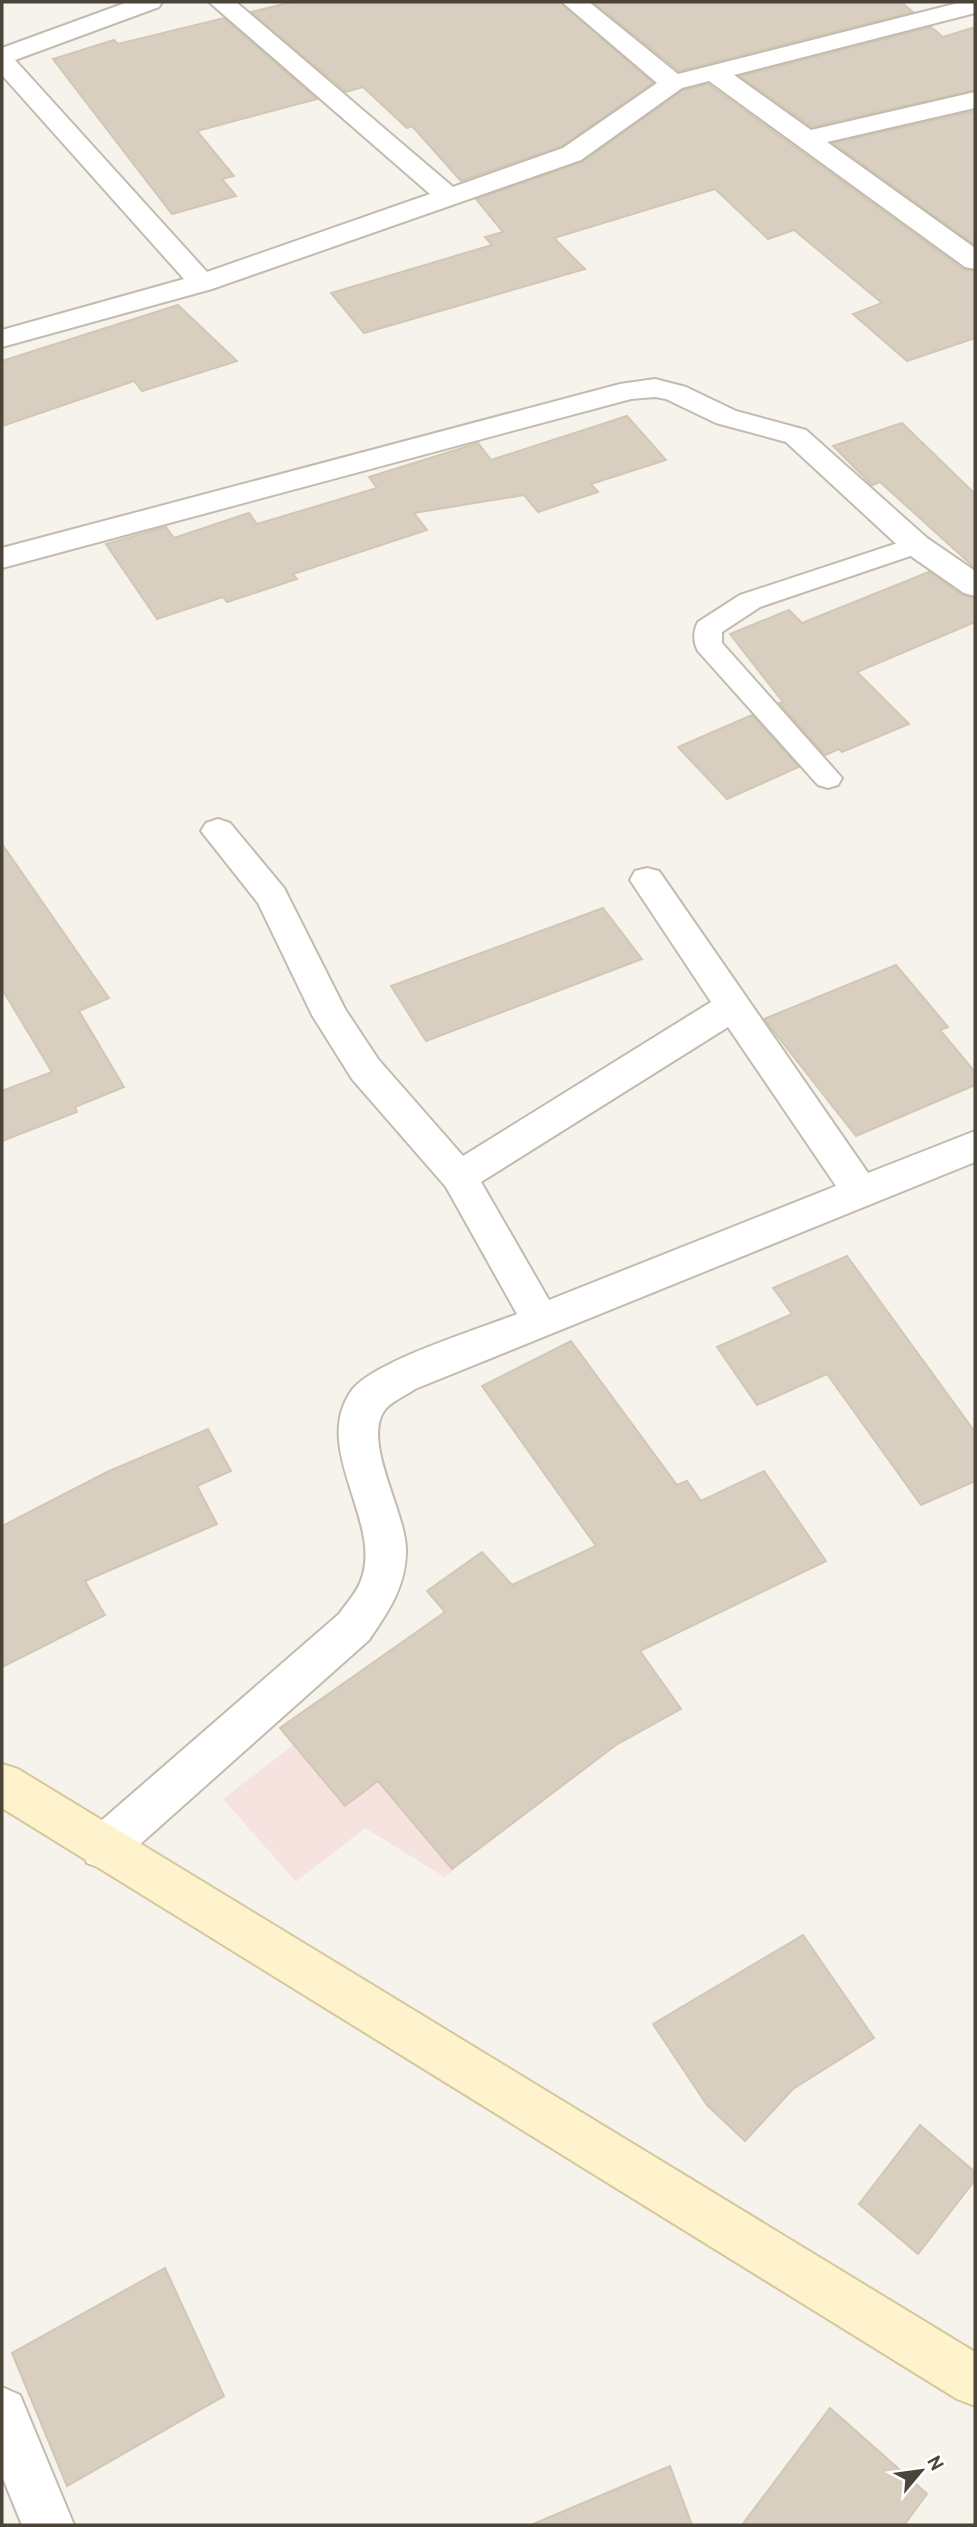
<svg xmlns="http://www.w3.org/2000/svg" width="977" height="2527" font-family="Overpass,sans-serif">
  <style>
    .medical { fill: #f6e3e0 }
    .building { fill: #d8cfc1; stroke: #d3c7b4; stroke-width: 2 }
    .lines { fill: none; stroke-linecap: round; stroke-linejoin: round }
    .lane-casing { stroke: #c2bbae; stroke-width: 4 }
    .street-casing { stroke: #c2bbae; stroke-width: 4 }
    .secondary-casing { stroke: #d6c79b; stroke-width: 4 }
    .lane { fill: #fff; fill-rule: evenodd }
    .street { fill: #fff; fill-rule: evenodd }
    .secondary { fill: #fff3cd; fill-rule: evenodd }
  </style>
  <rect width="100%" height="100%" fill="#f6f3ec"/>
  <polygon class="medical" points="425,1644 557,1785 445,1877 365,1828 296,1882 223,1799"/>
  <g class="building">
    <polygon points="292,2 560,2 653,83 562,146 461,181 412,126 407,128 363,87 346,92 251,12"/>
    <polygon points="593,2 901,2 913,12 679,71"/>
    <polygon points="224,18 317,99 197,131 234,176 222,179 236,196 172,214 53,59 114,40 118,44"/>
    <polygon points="931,27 943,37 975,27 975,90 812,127 740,76"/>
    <polygon points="708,84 963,269 975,271 975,338 907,361 853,314 882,303 794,230 768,239 715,189 554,238 585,269 364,333 331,293 492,245 485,237 503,232 476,199 582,162 683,90"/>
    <polygon points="975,111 975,245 833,143"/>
    <polygon points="178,305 237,361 142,391 134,381 2,426 2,361"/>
    <polygon points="627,416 666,460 591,484 598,492 538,512 524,495 414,513 427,530 293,574 297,579 227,602 223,597 157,619 106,544 166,527 174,538 249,513 257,524 377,488 369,477 478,443 491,460"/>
    <polygon points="902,423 975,494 975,568 880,482 872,485 833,446"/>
    <polygon points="929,572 962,595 975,598 975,622 857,672 909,724 842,752 839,749 825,755 779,703 783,702 730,634 789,610 802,623"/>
    <polygon points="752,715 799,767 727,799 678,747"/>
    <polygon points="2,844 109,998 79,1011 124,1087 75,1107 77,1112 2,1141 2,1091 52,1072 2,989"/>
    <polygon points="603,908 642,959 426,1041 391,986"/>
    <polygon points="896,965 948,1027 940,1030 975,1072 975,1085 856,1136 764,1019"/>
    <polygon points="847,1256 975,1432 975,1481 921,1505 827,1374 757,1405 717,1347 792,1314 773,1288"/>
    <polygon points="571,1341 677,1485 687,1481 701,1501 764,1471 826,1561 640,1651 681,1709 616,1745 452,1869 378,1781 345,1806 280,1728 445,1612 427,1591 482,1552 512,1585 596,1546 482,1386"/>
    <polygon points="208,1429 231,1471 197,1486 217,1524 85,1581 105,1615 2,1667 2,1526 107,1472"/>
    <polygon points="803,1935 874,2038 793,2089 745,2141 707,2105 653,2024"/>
    <polygon points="920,2125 975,2172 975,2180 918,2254 859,2204"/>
    <polygon points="165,2268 224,2396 67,2486 12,2353"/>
    <polygon points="830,2408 927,2494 904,2525 742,2525"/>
    <polygon points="670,2466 692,2525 531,2525"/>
  </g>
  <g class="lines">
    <g class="lane-casing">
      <path id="lane" d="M916,537L925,539L929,545L925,551L760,607L722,632V643L842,778L838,785L828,788L818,785L698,651C693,642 693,631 698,622L740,595Z"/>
    </g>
    <g class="street-casing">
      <g id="street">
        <polygon points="128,2 162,2 159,7 15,60 207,272 430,194 209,2 236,2 453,187 563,148 657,83 562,2 589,2 678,74 962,2 975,2 975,13 734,75 811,130 975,92 975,108 827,142 975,248 975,269 965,267 709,81 682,88 581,160 212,289 2,347 2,330 184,279 2,75 2,48"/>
        <polygon points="655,379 686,387 736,411 806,430 927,538 975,571 975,596 964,593 905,552 786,442 716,423 666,399 655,397 631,399 2,568 2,548 620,384"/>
        <path d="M218,819L230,823L284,888L345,1009L378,1059L463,1156L711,1002L630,880L635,871L647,868L659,871L868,1173L975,1131V1162L415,1389C407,1395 390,1402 384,1411C362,1444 408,1515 406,1553C405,1588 388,1612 369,1640L119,1863L103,1869L87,1863L81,1848L87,1833L339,1614C346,1604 356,1593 360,1583C386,1524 309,1449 352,1390C374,1361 479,1329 517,1314L446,1187L352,1079L312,1015L258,903L201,831L206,823ZM728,1027L836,1186L549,1300L481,1182Z"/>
        <polygon points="2,2387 20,2395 74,2525 22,2525 2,2476"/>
      </g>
    </g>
    <g class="secondary-casing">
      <polygon id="secondary" points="2,1764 18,1769 975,2352 975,2406 957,2399 2,1808"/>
    </g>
    <use href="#lane" class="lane"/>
    <use href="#street" class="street"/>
    <use href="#secondary" class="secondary"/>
  </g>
  <rect width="977" height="2527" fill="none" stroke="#4b4439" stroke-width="7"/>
  <g transform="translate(921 2471) rotate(61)" stroke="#ffffff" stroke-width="5" paint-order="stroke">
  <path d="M0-5L12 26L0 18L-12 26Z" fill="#4b4439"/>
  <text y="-10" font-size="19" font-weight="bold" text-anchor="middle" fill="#4b4439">N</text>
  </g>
</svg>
